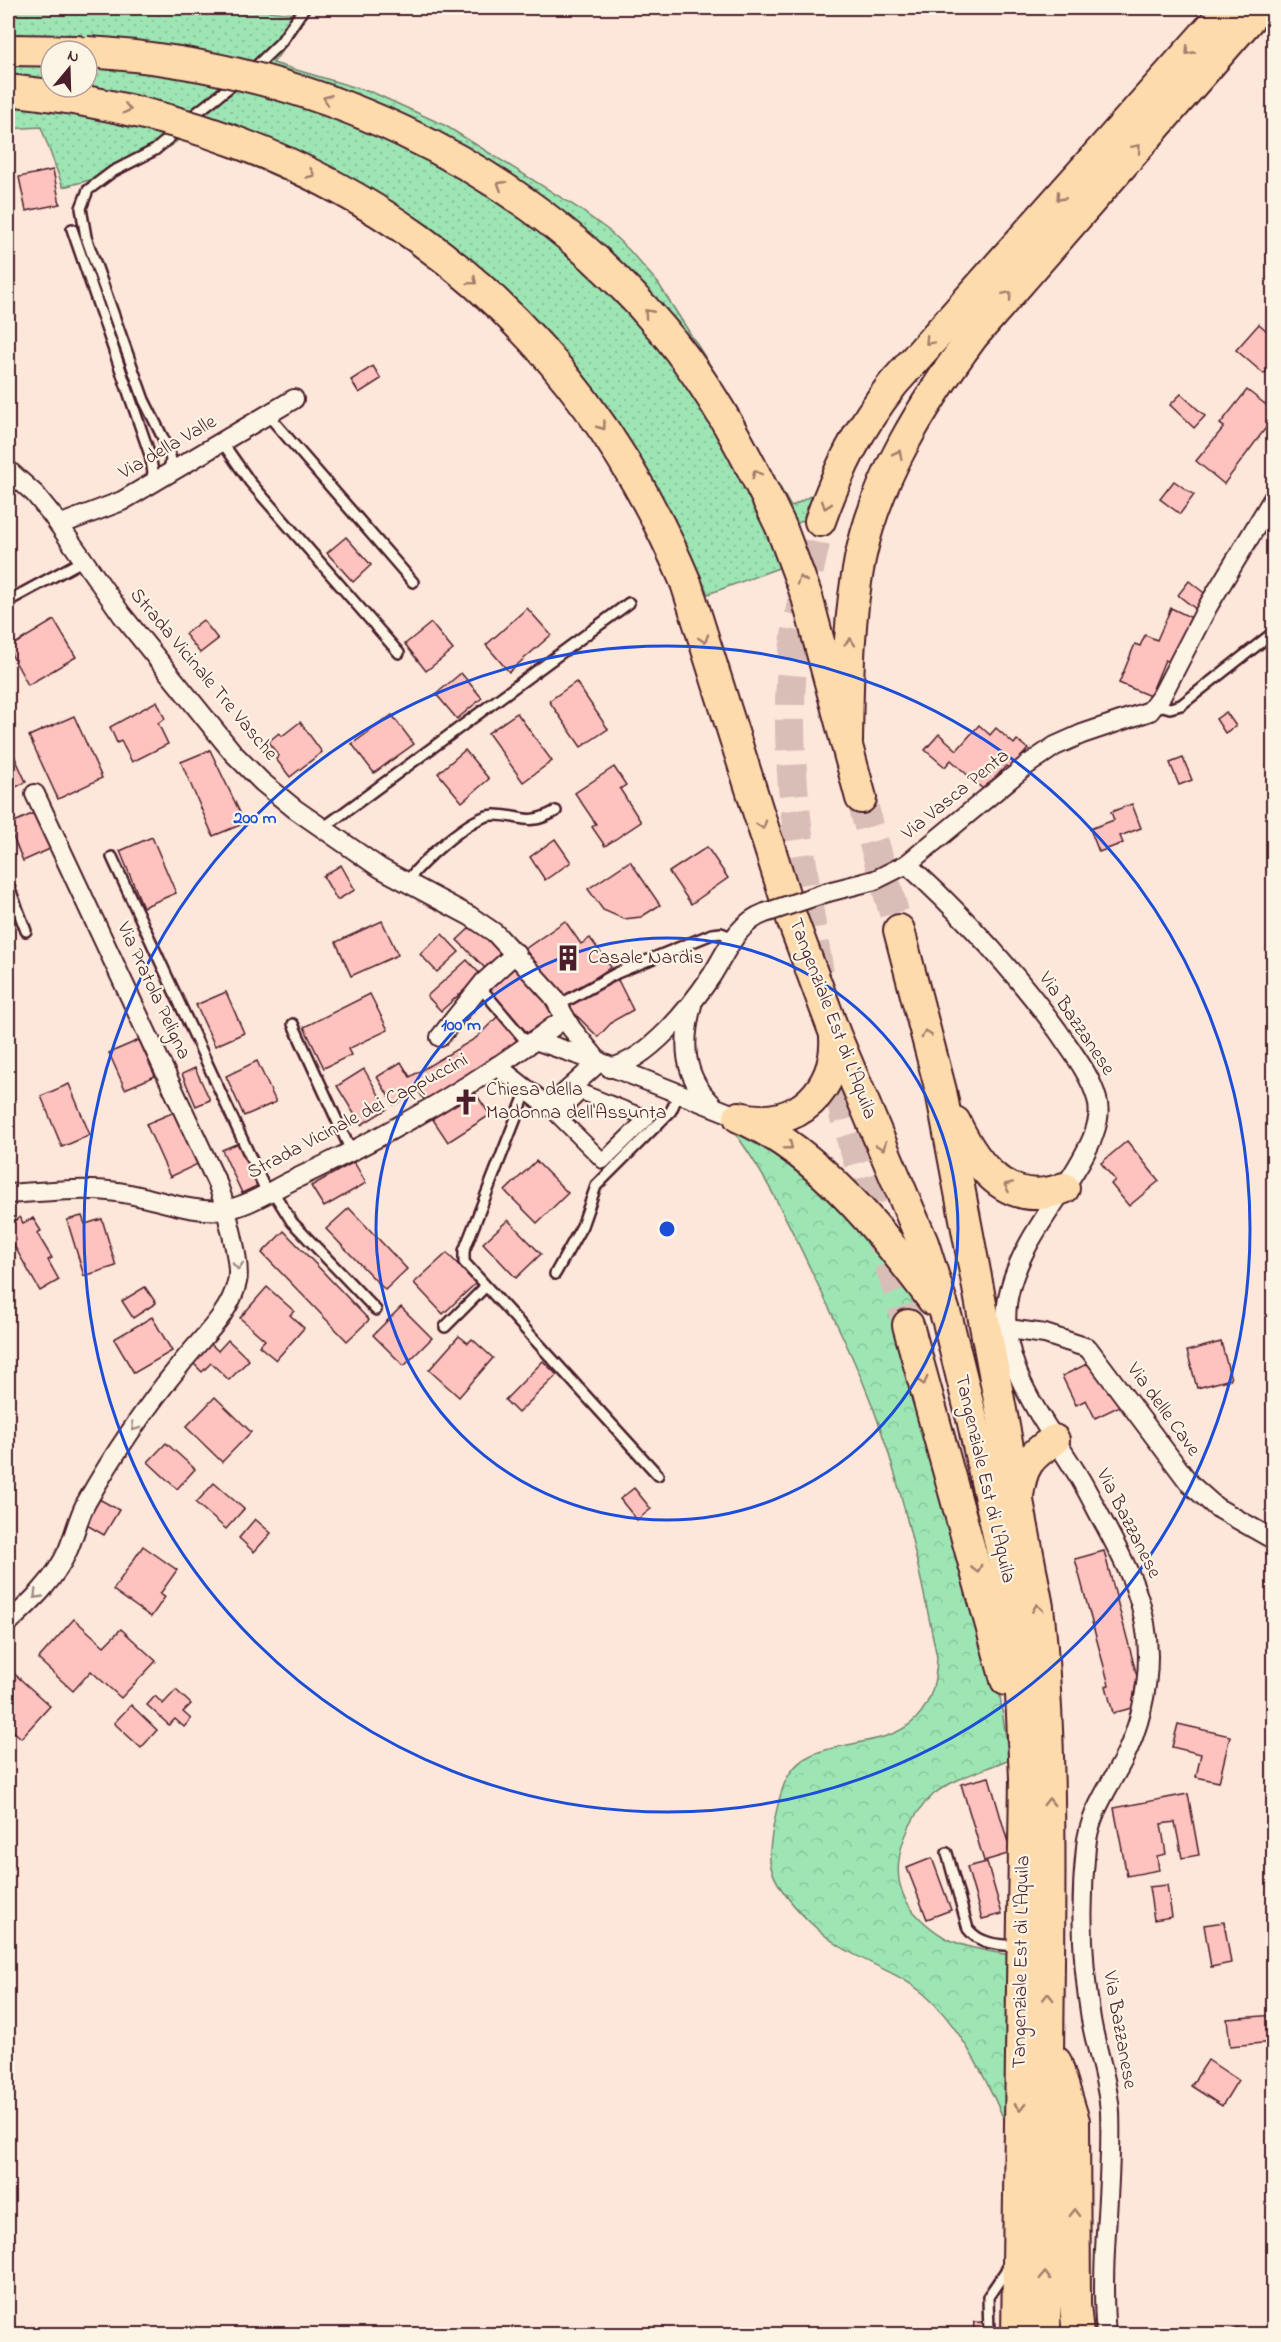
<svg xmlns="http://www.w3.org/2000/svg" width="1281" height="2342" font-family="'Indie Flower',sans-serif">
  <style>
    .grass { fill: url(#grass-dots); stroke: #748270; stroke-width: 1.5; fill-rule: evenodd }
    .forest { fill: url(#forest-crowns); stroke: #748270; stroke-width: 1.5 }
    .building { fill: #fec2bf; stroke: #4a1f2b; stroke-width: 1.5 }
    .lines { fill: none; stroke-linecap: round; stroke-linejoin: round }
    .trunk-tunnel { stroke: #d9beb7; stroke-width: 30; stroke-dasharray: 30 15; stroke-linecap: butt }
    .service-casing { stroke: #4a1f2b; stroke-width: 14 }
    .pedestrian-casing { stroke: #4a1f2b; stroke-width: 18 }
    .minor-casing { stroke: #4a1f2b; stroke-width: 22 }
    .trunk-casing { stroke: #4a1f2b; stroke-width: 34 }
    .service { stroke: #fcf5e5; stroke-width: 9 }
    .pedestrian { stroke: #fcf5e5; stroke-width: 14 }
    .minor { stroke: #fcf5e5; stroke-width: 18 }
    .trunk { stroke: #fedbac; stroke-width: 30 }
    .minor-bridge-casing { stroke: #4a1f2b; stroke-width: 22; stroke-linecap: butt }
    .trunk-bridge-casing { stroke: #4a1f2b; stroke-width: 34; stroke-linecap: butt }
    .minor-bridge { stroke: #fcf5e5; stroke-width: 18 }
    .trunk-bridge { stroke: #fedbac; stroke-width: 30 }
    .oneway { stroke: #a47d6c }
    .oneway2 { stroke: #a38a88 }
    .ring { fill: none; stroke: #1d4ed8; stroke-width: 3 }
    .labels { text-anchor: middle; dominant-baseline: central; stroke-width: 4.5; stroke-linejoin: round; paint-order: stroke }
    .street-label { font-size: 20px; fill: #4a1f2b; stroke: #fcf5e5 }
    .poi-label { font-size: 20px; fill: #4a1f2b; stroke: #fcf5e5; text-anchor: start }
    .centre { fill: #1d4ed8; stroke: #fcf5e5; stroke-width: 3 }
    .ring-label { font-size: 18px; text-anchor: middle; font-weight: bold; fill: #1d4ed8; stroke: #fcf5e5; stroke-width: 4.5; stroke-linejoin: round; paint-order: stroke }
  </style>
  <defs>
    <pattern id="grass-dots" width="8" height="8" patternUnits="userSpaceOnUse" patternTransform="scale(1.5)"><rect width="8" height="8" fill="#9de6b4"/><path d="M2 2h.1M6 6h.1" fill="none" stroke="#89c59b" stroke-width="1.8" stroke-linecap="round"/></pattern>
    <pattern id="forest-crowns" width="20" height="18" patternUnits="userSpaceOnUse" patternTransform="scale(1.5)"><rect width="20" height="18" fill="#9de6b4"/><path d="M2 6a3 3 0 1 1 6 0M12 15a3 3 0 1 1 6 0" fill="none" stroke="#89c59b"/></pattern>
  </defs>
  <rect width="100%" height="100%" fill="#fde6da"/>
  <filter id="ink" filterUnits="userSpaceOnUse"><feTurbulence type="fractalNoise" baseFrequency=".0167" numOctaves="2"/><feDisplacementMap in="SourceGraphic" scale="12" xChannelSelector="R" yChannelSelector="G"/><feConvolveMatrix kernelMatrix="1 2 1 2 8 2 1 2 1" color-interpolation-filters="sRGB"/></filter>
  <g filter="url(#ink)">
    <path class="grass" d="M8,8H234L308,15L273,63L374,93L446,126L578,208L608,230L629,250L658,283L736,406L791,507L817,492L809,518L769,536L781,567L708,594L701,578L672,588C649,541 628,491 601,446C589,425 569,405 553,386C447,256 337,193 180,139C146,167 105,176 63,187L41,127L8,129ZM51,51H87V87H51Z"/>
    <path class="forest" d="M729,1125L783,1149L909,1284L922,1321L897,1326L996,1668L1009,1759C985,1770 954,1778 934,1794C909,1816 889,1861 903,1894C909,1911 929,1928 944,1937C964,1948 988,1951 1010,1955L1008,2129C990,2086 960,2025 924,1994C898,1972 865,1963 838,1945C815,1930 778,1894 771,1867C766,1851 779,1793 787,1778C817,1718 934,1777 937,1657C921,1579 906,1502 880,1427C862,1373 834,1319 810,1268C786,1218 763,1169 729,1125Z"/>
    <g class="building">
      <polygon points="53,170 60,204 26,211 19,177"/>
      <polygon points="1259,324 1274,337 1274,363 1264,374 1236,350"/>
      <polygon points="373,366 381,379 359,393 351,380"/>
      <polygon points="1247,390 1274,411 1274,417 1224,484 1196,461 1224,427 1220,424"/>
      <polygon points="1181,394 1205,416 1194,428 1170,405"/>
      <polygon points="1174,481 1194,495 1180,514 1160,499"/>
      <polygon points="346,537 371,565 353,582 327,553"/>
      <polygon points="1189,581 1208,596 1197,610 1178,595"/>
      <polygon points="527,608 551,635 509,672 486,645"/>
      <polygon points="1171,608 1192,618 1173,663 1165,660 1150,696 1119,683 1135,644 1140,646 1145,635 1157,640"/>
      <polygon points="54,620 76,657 28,685 8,648"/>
      <polygon points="203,620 218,639 200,653 185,634"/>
      <polygon points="431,623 453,650 426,671 405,644"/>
      <polygon points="461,673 482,698 457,719 436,694"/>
      <polygon points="576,682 608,729 581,747 549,701"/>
      <polygon points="157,701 165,719 158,723 168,744 132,762 121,741 117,743 110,727"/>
      <polygon points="1226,712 1236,726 1225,733 1216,719"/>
      <polygon points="517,713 552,761 523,782 488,733"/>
      <polygon points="392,715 414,744 374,773 352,744"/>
      <polygon points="74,716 102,778 58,799 29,736"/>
      <polygon points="300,722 322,752 290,777 276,759 279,756 268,742 279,733 282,736"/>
      <polygon points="979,725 990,735 996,728 1014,744 1017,740 1028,749 1010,769 1006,766 984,790 951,760 945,767 925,750 939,734 957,750"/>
      <polygon points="8,742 26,782 8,791"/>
      <polygon points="210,750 245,823 213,836 181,762"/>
      <polygon points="465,750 489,779 462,802 438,773"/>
      <polygon points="1183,758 1192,780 1179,785 1170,763"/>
      <polygon points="614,767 626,785 620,789 641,822 605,846 592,827 596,824 575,793"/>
      <polygon points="1132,804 1141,828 1120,836 1123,843 1099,852 1090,829 1114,820 1111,812"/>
      <polygon points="36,812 52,848 23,861 8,825"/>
      <polygon points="152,837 176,893 143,907 120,851"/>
      <polygon points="555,839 571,862 545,880 530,857"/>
      <polygon points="707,847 728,878 691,904 669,872"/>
      <polygon points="630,861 660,905 641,917 624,919 603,910 588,889"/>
      <polygon points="341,865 355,890 337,900 323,876"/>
      <polygon points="382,921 398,955 351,976 336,942"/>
      <polygon points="565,921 581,944 590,938 611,967 562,1000 525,949"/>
      <polygon points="473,925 506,952 487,970 457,940"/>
      <polygon points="442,934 459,952 437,972 420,954"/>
      <polygon points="467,960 481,975 441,1011 427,996"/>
      <polygon points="516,961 552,1001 553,1014 529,1035 486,987"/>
      <polygon points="618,980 633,1010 613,1021 598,1037 568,1007 588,993 589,995"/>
      <polygon points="226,992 244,1033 215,1046 196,1005"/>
      <polygon points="370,994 388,1030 348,1049 351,1055 324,1068 304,1027"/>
      <polygon points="498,1016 519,1038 495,1061 425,1102 419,1091 394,1105 377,1077 401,1062 410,1077 476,1038"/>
      <polygon points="139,1040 155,1076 125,1089 109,1053"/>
      <polygon points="257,1061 276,1102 244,1116 226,1076"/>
      <polygon points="195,1068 210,1100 196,1106 182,1074"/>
      <polygon points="364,1069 387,1109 361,1125 337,1086"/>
      <polygon points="69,1084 90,1135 62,1147 41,1096"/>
      <polygon points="472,1088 490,1115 448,1142 430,1115"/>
      <polygon points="8,1089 14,1100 8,1103"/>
      <polygon points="179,1110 202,1162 170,1177 146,1124"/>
      <polygon points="1127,1141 1159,1181 1129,1206 1111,1184 1115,1180 1101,1163"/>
      <polygon points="241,1142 261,1184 242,1193 222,1150"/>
      <polygon points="536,1161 568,1193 537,1223 505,1191"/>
      <polygon points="354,1162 366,1183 324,1207 311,1186"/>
      <polygon points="349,1208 407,1269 385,1290 326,1229"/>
      <polygon points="82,1216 85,1224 102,1219 116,1266 84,1276 67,1220"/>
      <polygon points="20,1217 23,1223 33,1218 41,1231 37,1233 52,1258 48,1260 59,1280 40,1291 8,1235 8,1225"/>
      <polygon points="508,1220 541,1254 516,1278 483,1243"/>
      <polygon points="284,1231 369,1320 347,1341 262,1253"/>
      <polygon points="447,1253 476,1283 443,1314 414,1283"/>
      <polygon points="145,1287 156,1303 133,1318 122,1301"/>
      <polygon points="267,1287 294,1311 290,1315 304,1328 276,1360 259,1346 265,1340 240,1318"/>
      <polygon points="401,1307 432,1338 404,1366 373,1335"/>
      <polygon points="152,1317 172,1351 134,1373 114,1339"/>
      <polygon points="459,1336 468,1343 472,1339 493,1358 459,1397 429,1370"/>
      <polygon points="228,1340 249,1360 229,1380 211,1363 202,1372 191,1361 209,1342 218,1351"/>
      <polygon points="1221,1342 1231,1379 1197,1388 1187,1351"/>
      <polygon points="543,1361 557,1375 518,1413 505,1400"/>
      <polygon points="1093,1361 1102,1372 1120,1406 1095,1418 1086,1400 1076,1405 1062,1376"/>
      <polygon points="215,1397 251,1432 222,1462 186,1427"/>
      <polygon points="166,1443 195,1469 177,1489 148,1462"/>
      <polygon points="214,1483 244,1509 226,1529 196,1503"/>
      <polygon points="634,1488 651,1509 637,1520 620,1499"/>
      <polygon points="99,1499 119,1510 104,1535 85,1524"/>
      <polygon points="255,1519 271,1533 254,1552 239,1538"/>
      <polygon points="143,1546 177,1570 160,1594 165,1597 151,1617 113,1590"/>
      <polygon points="1104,1551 1137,1676 1132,1708 1113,1713 1106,1686 1109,1685 1075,1559"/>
      <polygon points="74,1619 104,1646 121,1629 156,1661 121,1698 91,1671 73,1691 38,1659"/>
      <polygon points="8,1668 50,1706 21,1738 8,1726"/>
      <polygon points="176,1690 191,1704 183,1712 191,1719 184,1727 175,1719 169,1725 147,1705 155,1696 163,1704"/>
      <polygon points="131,1705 157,1730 141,1748 114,1723"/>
      <polygon points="1178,1724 1230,1736 1219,1782 1196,1777 1201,1754 1172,1747"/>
      <polygon points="989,1777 1011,1853 984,1861 961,1784"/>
      <polygon points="1188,1794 1199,1855 1182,1858 1175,1822 1161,1824 1166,1854 1157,1856 1159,1870 1127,1876 1114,1808"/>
      <polygon points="1274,1817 1274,1850 1272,1850 1270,1818"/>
      <polygon points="932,1858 951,1910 927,1919 907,1868"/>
      <polygon points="987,1862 1002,1914 982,1919 967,1867"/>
      <polygon points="1167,1885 1172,1917 1154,1920 1149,1887"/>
      <polygon points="1224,1922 1231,1963 1211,1967 1204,1925"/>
      <polygon points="1274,2015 1274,2042 1230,2046 1227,2019"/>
      <polygon points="1208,2060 1238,2080 1222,2106 1191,2086"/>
      <polygon points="974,2322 996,2323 996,2334 973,2334"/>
      <polygon points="1238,2328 1240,2334 1217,2334"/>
    </g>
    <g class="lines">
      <g class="trunk-tunnel">
        <polyline points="861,798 899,930"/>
        <path d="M819,973C805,890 789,793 790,710C790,646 806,583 820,521"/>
        <polyline points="832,1046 845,1118 908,1325"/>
      </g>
      <g class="service-casing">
        <g id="service">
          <polyline points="250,72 281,42 304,8"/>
          <polyline points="186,121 236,82"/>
          <polyline points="72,229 150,455 153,472 151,483"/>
          <polyline points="268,415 413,582"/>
          <polyline points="222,442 250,482 399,653"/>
          <polyline points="168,474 171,460 168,448 144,400 86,237 81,208 88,190 112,172 155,150 177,131"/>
          <polyline points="8,601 82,561"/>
          <polyline points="1156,704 1170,708 1181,705 1274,632"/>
          <polyline points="323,828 629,603"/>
          <polyline points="112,857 267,1193"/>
          <path d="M406,883C417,865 472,815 493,815C522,814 525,828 556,811"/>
          <polyline points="8,884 26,931"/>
          <polyline points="480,987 529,1045"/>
          <polyline points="559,1005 617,973 712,934 721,933 734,938"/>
          <polyline points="293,1024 351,1151"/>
          <polyline points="527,1090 464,1251 464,1262 658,1475"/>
          <polyline points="272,1190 292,1222 376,1310"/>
          <polyline points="555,1274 582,1226 596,1186 671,1111 679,1093"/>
          <polyline points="445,1327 485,1287"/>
          <path d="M947,1853L968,1929C980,1945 1001,1945 1019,1946"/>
          <polyline points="989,2334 988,2297 1009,2266"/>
        </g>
      </g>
      <g class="pedestrian-casing">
        <polygon id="pedestrian" points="581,1092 647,1118 603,1161 557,1115"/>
      </g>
      <g class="minor-casing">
        <g id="minor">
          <polyline points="8,470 35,494 52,515 122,615 234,754 262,782 295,809 380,868 470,916 495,933 553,996 571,1028 599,1062 739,1117"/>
          <polyline points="59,525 122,501 294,399"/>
          <path d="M907,864C963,915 1013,969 1058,1031C1072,1052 1090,1074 1097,1099C1101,1113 1097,1126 1092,1139C1069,1191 1024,1234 1010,1289C992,1357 1041,1416 1074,1469C1086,1487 1095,1507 1105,1525C1128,1568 1148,1606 1148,1656C1148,1691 1139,1729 1123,1760C1108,1789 1089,1814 1086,1847C1080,1903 1082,1964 1091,2019C1096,2050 1108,2080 1110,2112C1113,2186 1099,2260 1106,2334"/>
          <polyline points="828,892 875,880 907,864 1027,765 1055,746 1082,734 1150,711 1162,695 1208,606 1274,497"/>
          <path d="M692,1005C682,1043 683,1076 712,1104"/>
          <polyline points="440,1037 483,983 516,953"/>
          <polyline points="497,1066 549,1107 599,1062 535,1040"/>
          <path d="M610,1068C649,1060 691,1006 712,975C727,951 737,923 765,913"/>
          <path d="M8,1194C44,1192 80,1187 117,1192C151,1196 190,1214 224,1210C248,1206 270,1191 291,1181C387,1136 481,1082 565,1018"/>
          <polyline points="1008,1329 1045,1334 1088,1348 1190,1484 1216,1507 1274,1540"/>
          <path d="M8,1623C31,1602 55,1580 68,1550C75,1534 78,1518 86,1503C113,1455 146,1407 181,1364C200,1339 230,1315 237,1282C242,1264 225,1205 218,1185L35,794"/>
        </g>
      </g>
      <g class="trunk-casing">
        <g id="trunk">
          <polyline points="8,50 77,51"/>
          <path d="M820,521C839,468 858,429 893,384L1228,8"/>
          <polyline points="781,527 807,597 861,798"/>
          <polyline points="686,583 792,919 835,1034 923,1243 948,1322 973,1423 1007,1575 1019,1653 1025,1778 1017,2334"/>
          <path d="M847,742C848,681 848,619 860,559C877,476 924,403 973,336L1259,8"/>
          <path d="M899,930L941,1091L1038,1607C1051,1725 1050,1843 1049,1962C1048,2086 1046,2210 1045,2334"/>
          <path d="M739,1117C817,1150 883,1233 933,1300"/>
          <path d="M743,1118C797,1130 838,1089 835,1037"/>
          <path d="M955,1122C976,1166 1009,1210 1064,1188"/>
          <polyline points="908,1325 1006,1680"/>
          <path d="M1018,1496C1022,1465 1029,1457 1054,1440"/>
          <polyline points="1056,2062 1074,2121 1075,2305 1078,2334"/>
        </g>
      </g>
      <use href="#service" class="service"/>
      <use href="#pedestrian" class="pedestrian"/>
      <use href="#minor" class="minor"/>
      <use href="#trunk" class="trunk"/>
      <g class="minor-bridge-casing">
        <polyline id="minor-bridge" points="765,913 828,892"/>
      </g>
      <g class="trunk-bridge-casing">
        <g id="trunk-bridge">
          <path d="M87,52C307,65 519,159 662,329C712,388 748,458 781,527"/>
          <path d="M8,90C322,123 563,289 686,583"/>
        </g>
      </g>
      <use href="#minor-bridge" class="minor-bridge"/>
      <use href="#trunk-bridge" class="trunk-bridge"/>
    </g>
    <defs><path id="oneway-chevron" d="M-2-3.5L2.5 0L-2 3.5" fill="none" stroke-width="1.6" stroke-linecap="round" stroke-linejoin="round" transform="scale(1.5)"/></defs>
    <g class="oneway">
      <use href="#oneway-chevron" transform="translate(1189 51) rotate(132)"/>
      <use href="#oneway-chevron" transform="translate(327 99) rotate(-160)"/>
      <use href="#oneway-chevron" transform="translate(127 109) rotate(13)"/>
      <use href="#oneway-chevron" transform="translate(1137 148) rotate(-49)"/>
      <use href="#oneway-chevron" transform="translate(311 174) rotate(25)"/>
      <use href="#oneway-chevron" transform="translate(501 185) rotate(-148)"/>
      <use href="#oneway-chevron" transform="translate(1060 197) rotate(132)"/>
      <use href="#oneway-chevron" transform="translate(473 281) rotate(40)"/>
      <use href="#oneway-chevron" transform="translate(1008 295) rotate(-49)"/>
      <use href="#oneway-chevron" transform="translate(648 313) rotate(-132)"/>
      <use href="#oneway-chevron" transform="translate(929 341) rotate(133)"/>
      <use href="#oneway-chevron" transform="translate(602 426) rotate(53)"/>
      <use href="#oneway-chevron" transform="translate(898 454) rotate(-64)"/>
      <use href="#oneway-chevron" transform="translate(756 474) rotate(-117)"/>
      <use href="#oneway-chevron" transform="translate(826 505) rotate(109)"/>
      <use href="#oneway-chevron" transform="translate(801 580) rotate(-109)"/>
      <use href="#oneway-chevron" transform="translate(704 639) rotate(72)"/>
      <use href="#oneway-chevron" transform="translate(850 642) rotate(-85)"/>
      <use href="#oneway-chevron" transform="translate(762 825) rotate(73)"/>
      <use href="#oneway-chevron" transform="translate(926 1034) rotate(-105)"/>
      <use href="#oneway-chevron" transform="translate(789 1146) rotate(39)"/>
      <use href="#oneway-chevron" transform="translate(882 1146) rotate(67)"/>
      <use href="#oneway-chevron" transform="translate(1008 1186) rotate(-156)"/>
      <use href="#oneway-chevron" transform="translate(923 1381) rotate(75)"/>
      <use href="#oneway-chevron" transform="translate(977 1569) rotate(75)"/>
      <use href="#oneway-chevron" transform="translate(1037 1608) rotate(-99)"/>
      <use href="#oneway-chevron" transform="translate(1049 1802) rotate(-90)"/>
      <use href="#oneway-chevron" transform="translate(1048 1997) rotate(-90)"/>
      <use href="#oneway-chevron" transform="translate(1020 2107) rotate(91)"/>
      <use href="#oneway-chevron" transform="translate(1075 2213) rotate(-89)"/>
      <use href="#oneway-chevron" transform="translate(1045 2276) rotate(-89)"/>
    </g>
    <g class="oneway2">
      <use href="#oneway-chevron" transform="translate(238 1266) rotate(86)"/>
      <use href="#oneway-chevron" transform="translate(135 1427) rotate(125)"/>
      <use href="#oneway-chevron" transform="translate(37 1595) rotate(134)"/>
    </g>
  </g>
  <g class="ring">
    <circle cx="667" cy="1229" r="291"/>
    <circle cx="667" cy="1229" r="583"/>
  </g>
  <defs>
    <g id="building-bare" transform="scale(2.07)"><path d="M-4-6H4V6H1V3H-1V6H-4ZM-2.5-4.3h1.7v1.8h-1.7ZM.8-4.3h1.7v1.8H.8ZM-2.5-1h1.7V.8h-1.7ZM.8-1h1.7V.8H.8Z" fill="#4a1f2b" stroke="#fcf5e5" stroke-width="2.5" paint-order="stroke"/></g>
    <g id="church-bare" transform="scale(2.07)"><path d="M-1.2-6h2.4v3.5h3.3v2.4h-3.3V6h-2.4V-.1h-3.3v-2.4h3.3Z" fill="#4a1f2b" stroke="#fcf5e5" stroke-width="2.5" paint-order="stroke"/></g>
  </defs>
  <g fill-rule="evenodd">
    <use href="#building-bare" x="568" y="958"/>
    <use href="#church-bare" x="466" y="1102"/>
  </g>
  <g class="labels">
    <g class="street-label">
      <text transform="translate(168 448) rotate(-30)">Via della Valle</text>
      <text transform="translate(203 675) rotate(50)">Strada Vicinale Tre Vasche</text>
      <text transform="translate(956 795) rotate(-39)">Via Vasca Penta</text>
      <text transform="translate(153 991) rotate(65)">Via Pratola Peligna</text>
      <text transform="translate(832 1019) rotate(69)">Tangenziale Est di L'Aquila</text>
      <text transform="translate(1076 1024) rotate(56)">Via Bazzanese</text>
      <text transform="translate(358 1117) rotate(-28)">Strada Vicinale dei Cappuccini</text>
      <text transform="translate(1163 1410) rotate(54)">Via delle Cave</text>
      <text transform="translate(984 1479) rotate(77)">Tangenziale Est di L'Aquila</text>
      <text transform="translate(1128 1524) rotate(63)">Via Bazzanese</text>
      <text transform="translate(1022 1962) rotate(-89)">Tangenziale Est di L'Aquila</text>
      <text transform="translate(1119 2030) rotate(80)">Via Bazzanese</text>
    </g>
    <g class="poi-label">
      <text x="588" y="958">Casale Nardis</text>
      <text x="486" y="1090">Chiesa della<tspan x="486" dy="23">Madonna dell'Assunta</tspan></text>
    </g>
  </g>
  <circle cx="667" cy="1229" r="9" class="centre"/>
  <g class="ring-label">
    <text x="255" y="823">200 m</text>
    <text x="461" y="1030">100 m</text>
  </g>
  <rect width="1281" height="2342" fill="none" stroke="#fcf5e5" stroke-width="30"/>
  <rect x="15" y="15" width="1251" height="2312" fill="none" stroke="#4a1f2b" stroke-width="2" filter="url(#ink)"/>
  <g transform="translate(69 69) rotate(19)"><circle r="28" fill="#fcf5e5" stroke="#b59f9b" stroke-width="1.5"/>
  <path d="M0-4.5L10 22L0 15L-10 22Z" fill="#4a1f2b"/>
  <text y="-9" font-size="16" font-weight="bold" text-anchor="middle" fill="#4a1f2b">N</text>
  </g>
</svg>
